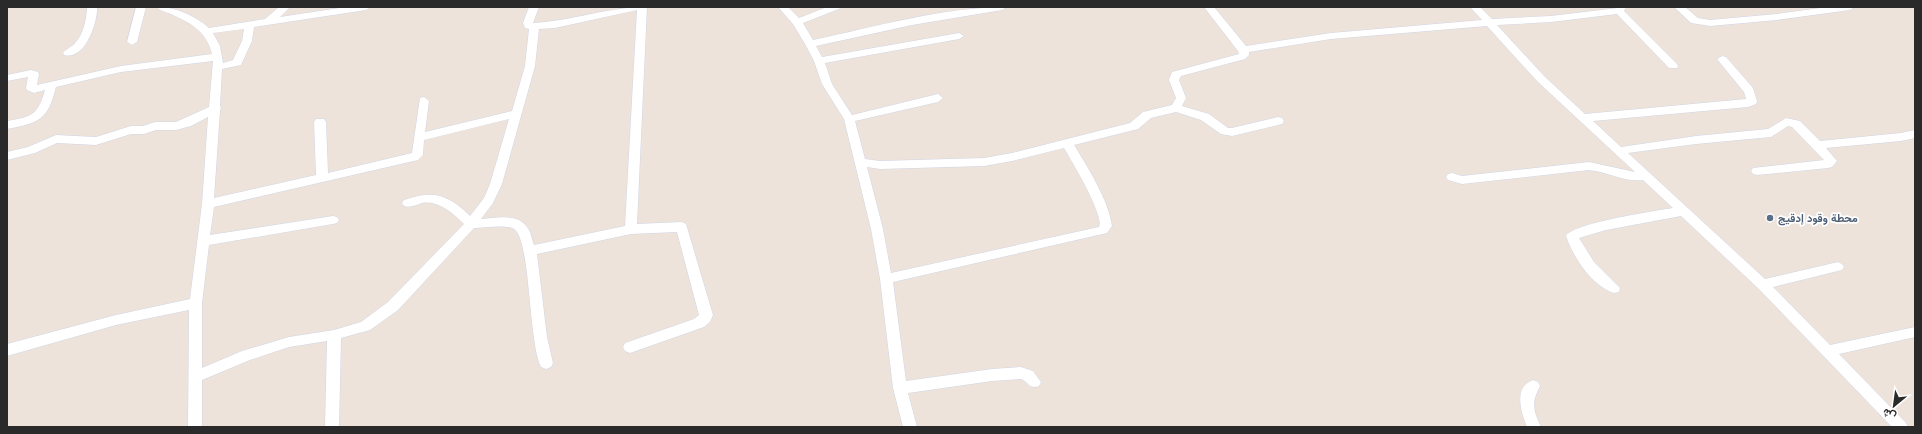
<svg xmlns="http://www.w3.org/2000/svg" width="1922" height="434" font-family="Jost,Vazirmatn,sans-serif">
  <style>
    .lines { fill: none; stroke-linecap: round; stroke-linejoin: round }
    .minor-casing { stroke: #cfd6e5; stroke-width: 1 }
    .minor { fill: #fff; fill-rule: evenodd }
    .service-dot { fill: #5c6f8a; stroke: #fff; stroke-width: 1.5 }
    .labels { text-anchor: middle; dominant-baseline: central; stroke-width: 3.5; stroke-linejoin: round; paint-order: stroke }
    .service-label { font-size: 11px; font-weight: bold; fill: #4e5e75; stroke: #fff; text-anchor: start }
  </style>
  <rect width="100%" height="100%" fill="#eee3da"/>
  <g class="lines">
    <g class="minor-casing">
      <g id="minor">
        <path d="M87,7H97C98,22 85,61 64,55L63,53C66,49 72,47 75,43C83,36 87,17 87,7Z"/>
        <polygon points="136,7 146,7 137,42 132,45 127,42"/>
        <path d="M157,7C176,7 194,15 209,28L265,19L279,7H290L280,17L346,7H371L366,10L254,27L252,41L241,65L222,69L220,106L221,108L220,111L214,198L316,175L314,122L316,119H324L326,122L328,173L412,153L420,98L424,97L429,101L425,132L512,111L525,66L529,29L525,28L523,23L529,7H539L533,23C572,21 608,7 647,7L637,224L682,222L686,224L713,315L710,322L704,327L630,353L625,351L623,347L625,343L694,319L699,315L677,232L631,234L537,254L547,337L553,363L551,367L546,369L541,367C528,341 531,240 514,229C507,224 483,228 474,228L398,310L370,330L341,338L339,427H325L327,341L289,347L250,360L202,380V427H188L189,310L116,325L7,356V344L116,315L190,299L202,204L208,117L191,126L176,130H156L144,134H131L96,145L57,143L35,153L7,160V152L28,147L56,135L96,137L131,126H143L155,122H176L209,107L213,61L121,72L56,87C48,120 39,123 7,129V121C32,117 38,115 45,90L34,93L27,90L26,88L28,77L7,81V75L31,70L38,72L39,74L37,85L121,66L212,54C207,32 191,23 171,14C166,12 160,11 157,7ZM637,10L625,226L534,245C532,240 531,232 527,227C517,213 496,218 481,219L493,203L502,184L535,66L539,29L555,28ZM244,29L242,41L233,60L223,63L220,46L213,33ZM509,119L490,184L484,198L470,216C447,194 434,190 404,200L402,203L404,206C410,208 416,205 422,203C438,200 453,213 464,224L388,302L361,322L334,330L289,337L242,351L202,368V303L209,245L333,224L337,223L339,220L337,217L333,216L210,235L214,207L418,160L423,155L424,140Z"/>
        <path d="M778,7H788L799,18L827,7H841L839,9L803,23L813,40C875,27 943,7 1007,7L1002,10L912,25L816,46L822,57L959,33L964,36L959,39L825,63L832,84L852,115L938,94L943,98L938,102L855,121L865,159L880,161L984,158L1012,153L1130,123L1143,112L1172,105L1176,98L1169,80L1172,72L1239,54L1238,51L1204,7H1214L1246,46L1331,33L1482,20L1470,7H1480L1492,19L1551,16L1626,7L1624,11L1677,64L1678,66L1677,68H1669L1617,14L1551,22L1497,25L1545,77L1585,114L1746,99L1744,92L1717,59L1722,56L1726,57L1753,88L1757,101L1756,104L1748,107L1593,121L1621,147L1696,136L1768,129L1786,118L1800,121L1820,141L1901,133L1915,130V138L1901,141L1826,148L1837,161L1832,167L1828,168L1757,175L1753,174L1751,171L1753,168L1824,160L1792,127L1788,126L1771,137L1696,144L1628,153L1765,279L1838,262L1842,264L1844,267L1842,270L1773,287L1830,345L1915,327V337L1839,354L1906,423L1908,427H1892L1759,289L1681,216L1606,230L1579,238L1594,262L1620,288L1619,292L1614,293C1592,286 1573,257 1566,236C1573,223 1655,211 1673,208L1643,180C1623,182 1608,172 1589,170L1462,184L1448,180L1446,177L1448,174L1452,173L1462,176L1589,162L1635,172L1537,81L1487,26L1331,39L1249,52V55L1245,59L1181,76L1179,80L1186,98L1182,106L1209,114L1228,128H1232L1278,117L1282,118L1284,121L1282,124L1232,136L1221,134L1201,120L1176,112L1151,118L1138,129L1074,145C1087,166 1109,201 1112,226L1107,233L893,282L906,381L992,369L1021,367L1033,371L1041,382L1039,386C1029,390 1029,382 1021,379L992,381L908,393L917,427H903L893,388L880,279L871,229L844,119L822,84L814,61L805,44L793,24ZM1064,148C1071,160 1105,216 1099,227L891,273L883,229L867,167L880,169L984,166L1012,161Z"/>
        <polygon points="1674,7 1685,7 1698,18 1710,20 1777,14 1828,7 1855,7 1850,10 1777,20 1710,26 1691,23"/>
        <path d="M1533,380L1538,382L1540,386C1531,404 1533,409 1541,427H1527C1521,413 1513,387 1533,380Z"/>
      </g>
    </g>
    <use href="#minor" class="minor"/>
  </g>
  <circle class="service-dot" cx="1770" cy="218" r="4"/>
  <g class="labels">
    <g class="service-label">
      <text x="1778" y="218">محطة وقود إدقيج</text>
    </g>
  </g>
  <rect width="1922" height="434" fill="none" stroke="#2a2a2a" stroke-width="16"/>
  <g transform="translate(1894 406) rotate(209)" stroke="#ffffff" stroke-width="3" paint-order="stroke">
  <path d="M0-3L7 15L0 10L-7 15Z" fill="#2a2a2a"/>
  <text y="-6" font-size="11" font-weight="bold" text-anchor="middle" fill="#2a2a2a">ش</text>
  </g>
</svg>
